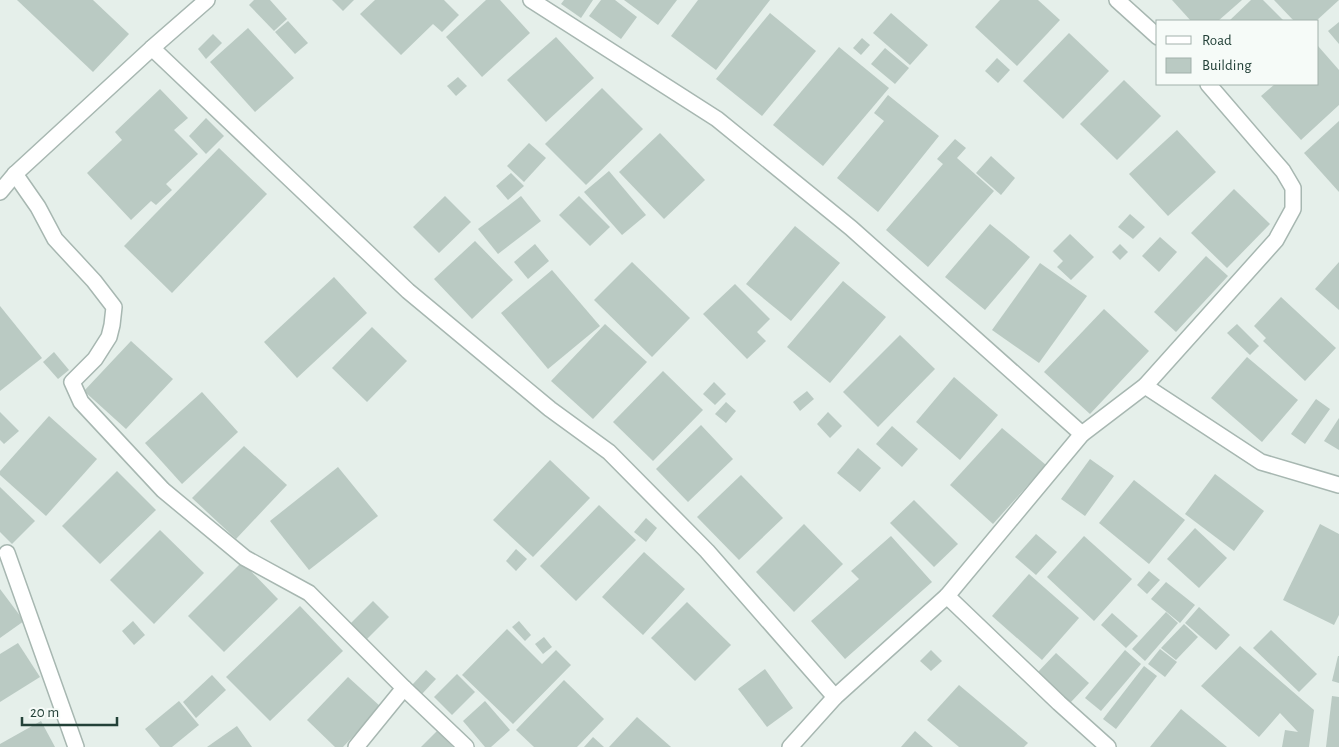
<svg xmlns="http://www.w3.org/2000/svg" width="1339" height="747" font-family="'Alegreya Sans',sans-serif">
  <style>
    .building { fill: #bacac3 }
    .lines { fill: none; stroke-linecap: round; stroke-linejoin: round }
    .street-casing { stroke: #a7b7b1; stroke-width: 18 }
    .street { stroke: #fff; stroke-width: 15 }
  </style>
  <rect width="100%" height="100%" fill="#e5efea"/>
  <g class="building">
    <polygon points="17,0 93,0 129,34 93,72"/>
    <polygon points="254,0 270,0 287,19 274,31 249,5"/>
    <polygon points="332,0 354,0 343,11"/>
    <polygon points="375,0 444,0 459,15 442,32 433,24 401,55 360,14"/>
    <polygon points="486,0 500,0 530,33 482,77 446,37"/>
    <polygon points="564,0 593,0 581,18 561,4"/>
    <polygon points="601,0 615,0 637,17 621,39 589,16"/>
    <polygon points="624,0 677,0 658,25"/>
    <polygon points="698,0 770,0 716,70 671,36"/>
    <polygon points="1000,0 1038,0 1060,20 1017,66 975,27"/>
    <polygon points="1172,0 1242,0 1218,21 1191,21"/>
    <polygon points="1251,0 1263,0 1284,21 1229,21"/>
    <polygon points="1274,0 1339,0 1316,21 1294,21"/>
    <polygon points="770,13 816,51 762,116 716,79"/>
    <polygon points="891,13 928,45 910,65 873,33"/>
    <polygon points="288,21 308,43 295,54 275,32"/>
    <polygon points="1339,22 1339,44 1328,31"/>
    <polygon points="248,28 294,78 255,112 210,62"/>
    <polygon points="1069,33 1109,71 1063,119 1023,81"/>
    <polygon points="213,34 222,43 206,59 198,49"/>
    <polygon points="556,37 594,78 546,122 507,80"/>
    <polygon points="862,38 870,45 861,55 853,48"/>
    <polygon points="1318,46 1339,70 1339,105 1301,140 1261,96 1275,84 1318,84"/>
    <polygon points="839,47 889,88 823,166 773,125"/>
    <polygon points="885,48 909,68 895,84 871,64"/>
    <polygon points="997,58 1010,70 998,83 985,71"/>
    <polygon points="458,77 467,86 456,96 447,86"/>
    <polygon points="1124,80 1161,116 1117,160 1080,124"/>
    <polygon points="602,88 643,129 586,185 545,144"/>
    <polygon points="160,89 188,118 174,130 198,154 166,184 172,190 156,205 151,201 131,220 87,173 122,140 115,132"/>
    <polygon points="888,95 939,136 878,212 837,178 884,121 874,113"/>
    <polygon points="206,118 224,136 206,154 189,136"/>
    <polygon points="1339,121 1339,192 1304,153"/>
    <polygon points="1177,130 1216,172 1168,216 1129,174"/>
    <polygon points="660,133 705,180 664,219 619,172"/>
    <polygon points="955,139 966,148 957,158 994,191 928,267 886,230 943,164 937,159"/>
    <polygon points="529,143 546,158 524,182 507,166"/>
    <polygon points="219,148 267,194 172,293 124,246"/>
    <polygon points="991,156 1015,178 1001,195 976,173"/>
    <polygon points="609,171 646,215 622,235 584,192"/>
    <polygon points="511,173 524,186 508,200 496,186"/>
    <polygon points="1234,189 1270,224 1227,268 1191,233"/>
    <polygon points="445,196 471,222 439,253 413,227"/>
    <polygon points="521,196 541,221 498,254 478,229"/>
    <polygon points="579,196 610,227 590,246 559,215"/>
    <polygon points="1130,214 1145,227 1133,239 1118,227"/>
    <polygon points="990,224 1030,257 985,310 945,277"/>
    <polygon points="795,226 840,263 791,321 746,284"/>
    <polygon points="1070,234 1094,257 1071,280 1057,267 1063,261 1053,251"/>
    <polygon points="1160,237 1177,252 1159,272 1142,256"/>
    <polygon points="475,241 513,280 472,319 434,279"/>
    <polygon points="535,244 549,261 528,279 514,262"/>
    <polygon points="1120,244 1128,252 1120,260 1112,252"/>
    <polygon points="1206,256 1228,276 1176,332 1154,312"/>
    <polygon points="632,262 690,318 652,357 594,300"/>
    <polygon points="1339,262 1339,310 1315,289"/>
    <polygon points="1040,263 1087,296 1039,363 992,330"/>
    <polygon points="552,270 600,326 548,369 501,313"/>
    <polygon points="334,277 367,313 297,378 264,342"/>
    <polygon points="843,281 886,317 830,383 787,347"/>
    <polygon points="735,284 770,319 757,332 766,341 747,359 703,314"/>
    <polygon points="1281,297 1336,348 1305,381 1263,341 1266,338 1254,326"/>
    <polygon points="0,306 42,358 0,391"/>
    <polygon points="1104,309 1149,351 1090,414 1044,372"/>
    <polygon points="605,324 647,362 593,419 551,381"/>
    <polygon points="1237,324 1259,346 1250,355 1227,333"/>
    <polygon points="372,327 407,361 367,402 332,368"/>
    <polygon points="900,335 935,369 878,427 843,392"/>
    <polygon points="131,341 173,379 126,429 84,391"/>
    <polygon points="54,352 69,370 58,379 43,362"/>
    <polygon points="1247,357 1298,400 1262,442 1211,398"/>
    <polygon points="663,371 703,410 653,461 613,422"/>
    <polygon points="954,377 998,415 960,460 916,422"/>
    <polygon points="714,382 726,394 715,405 703,394"/>
    <polygon points="807,391 814,399 800,411 793,402"/>
    <polygon points="202,392 238,432 182,484 145,443"/>
    <polygon points="1316,399 1330,409 1305,444 1291,434"/>
    <polygon points="726,402 736,411 726,423 715,414"/>
    <polygon points="0,412 19,431 4,444 0,440"/>
    <polygon points="828,412 842,426 830,438 817,424"/>
    <polygon points="49,416 97,459 46,516 0,475 0,471"/>
    <polygon points="1339,418 1339,450 1324,441"/>
    <polygon points="701,425 733,459 688,502 656,469"/>
    <polygon points="892,426 918,449 902,467 876,444"/>
    <polygon points="1002,428 1046,465 993,524 950,485"/>
    <polygon points="244,446 287,485 236,539 192,498"/>
    <polygon points="858,448 881,468 860,492 837,473"/>
    <polygon points="1090,459 1114,476 1085,516 1061,499"/>
    <polygon points="550,460 590,498 533,557 493,520"/>
    <polygon points="338,467 378,516 309,570 270,521"/>
    <polygon points="117,471 156,510 100,564 62,526"/>
    <polygon points="1215,474 1264,511 1234,551 1185,514"/>
    <polygon points="741,475 783,518 739,560 697,517"/>
    <polygon points="1134,480 1185,520 1149,564 1099,523"/>
    <polygon points="0,487 35,521 12,544 0,532"/>
    <polygon points="914,500 958,544 934,567 890,523"/>
    <polygon points="599,505 636,540 576,601 540,566"/>
    <polygon points="646,518 657,528 646,542 634,532"/>
    <polygon points="804,524 843,564 794,612 756,572"/>
    <polygon points="1320,524 1339,534 1339,615 1334,625 1283,600"/>
    <polygon points="1195,528 1227,558 1199,588 1167,559"/>
    <polygon points="160,530 204,573 154,624 110,580"/>
    <polygon points="1036,534 1057,552 1036,575 1015,557"/>
    <polygon points="891,536 932,582 845,659 811,621 859,579 851,571"/>
    <polygon points="1084,536 1132,579 1094,621 1047,577"/>
    <polygon points="516,549 527,559 516,571 506,561"/>
    <polygon points="644,552 685,589 643,635 602,597"/>
    <polygon points="242,562 278,599 224,652 188,616"/>
    <polygon points="1149,571 1160,580 1147,594 1137,585"/>
    <polygon points="1029,574 1079,618 1042,660 992,616"/>
    <polygon points="1166,582 1195,605 1180,623 1151,599"/>
    <polygon points="0,589 24,621 0,638"/>
    <polygon points="373,601 389,617 366,640 350,624"/>
    <polygon points="687,602 731,645 695,681 651,638"/>
    <polygon points="300,606 343,651 270,721 226,677"/>
    <polygon points="1199,607 1230,635 1216,650 1185,623"/>
    <polygon points="1166,612 1178,623 1145,661 1132,649"/>
    <polygon points="1112,613 1138,636 1126,648 1101,625"/>
    <polygon points="133,621 145,635 134,645 122,631"/>
    <polygon points="519,621 531,635 525,641 512,627"/>
    <polygon points="1184,624 1198,637 1176,660 1161,648"/>
    <polygon points="507,629 542,664 556,650 571,665 513,724 462,675"/>
    <polygon points="1271,630 1317,674 1299,692 1253,648"/>
    <polygon points="544,637 552,647 543,654 535,644"/>
    <polygon points="18,643 40,677 0,702 0,654"/>
    <polygon points="1240,646 1314,710 1309,747 1282,747 1285,730 1298,732 1280,713 1259,737 1201,686"/>
    <polygon points="1160,649 1177,662 1165,677 1148,664"/>
    <polygon points="931,650 942,661 931,671 920,661"/>
    <polygon points="1125,650 1141,664 1101,711 1085,698"/>
    <polygon points="1056,653 1089,683 1070,703 1037,673"/>
    <polygon points="1338,656 1339,656 1339,683 1332,681"/>
    <polygon points="1144,666 1157,676 1116,729 1103,719"/>
    <polygon points="765,669 793,708 767,727 738,689"/>
    <polygon points="426,670 436,679 422,694 412,685"/>
    <polygon points="457,674 475,692 452,715 434,697"/>
    <polygon points="212,675 226,690 196,718 183,702"/>
    <polygon points="348,677 381,707 343,747 335,747 307,720"/>
    <polygon points="564,680 604,719 577,747 534,747 516,730"/>
    <polygon points="959,685 1028,743 1024,747 959,747 927,720"/>
    <polygon points="1332,696 1339,697 1339,747 1326,747"/>
    <polygon points="179,701 199,725 172,747 160,747 145,729"/>
    <polygon points="485,701 510,730 491,747 485,747 463,721"/>
    <polygon points="1181,709 1227,747 1150,747"/>
    <polygon points="637,717 671,747 609,747"/>
    <polygon points="41,721 55,747 0,747 0,744"/>
    <polygon points="237,726 252,747 207,747"/>
    <polygon points="437,731 453,747 421,747"/>
    <polygon points="915,731 933,747 901,747"/>
    <polygon points="593,737 604,747 584,747"/>
  </g>
  <g class="lines">
    <g class="street-casing">
      <g id="street">
        <polyline points="531,0 717,119 851,228 1082,434"/>
        <polyline points="1117,0 1158,37"/>
        <polyline points="152,48 408,291 550,409 609,452 707,551 835,697"/>
        <polyline points="15,174 38,207 55,239 94,281 114,307 112,325 109,337 95,359 72,382 81,402 163,490 245,558 309,593 404,688 466,747"/>
        <polyline points="0,192 15,174 152,48 207,0"/>
        <polyline points="1145,386 1261,462 1339,485"/>
        <polyline points="7,553 76,747"/>
        <polyline points="947,596 1059,703 1108,747"/>
        <polyline points="356,747 404,688"/>
        <polyline points="790,747 835,697 947,596 1082,434 1145,386 1276,240 1293,209 1293,188 1283,171 1208,84"/>
      </g>
    </g>
    <use href="#street" class="street"/>
  </g>
  <rect x="1156" y="20" width="162" height="65" fill="#f6fbf8" stroke="#a2b1ab"/>
  <rect x="1166" y="36" width="25" height="8" fill="#ffffff" stroke="#a2b1ab"/>
  <text x="1202" y="45" font-size="15" fill="#234138">Road</text>
  <rect x="1166" y="58" width="25" height="15" fill="#bacac3" stroke="#a2b1ab"/>
  <text x="1202" y="70" font-size="15" fill="#234138">Building</text>
  <path d="M22 717v8h95v-8" fill="none" stroke="#234138" stroke-width="2.5"/>
  <text x="30" y="717" font-size="15" fill="#234138" stroke="#f6fbf8" stroke-width="4" paint-order="stroke">20 m</text>
</svg>
